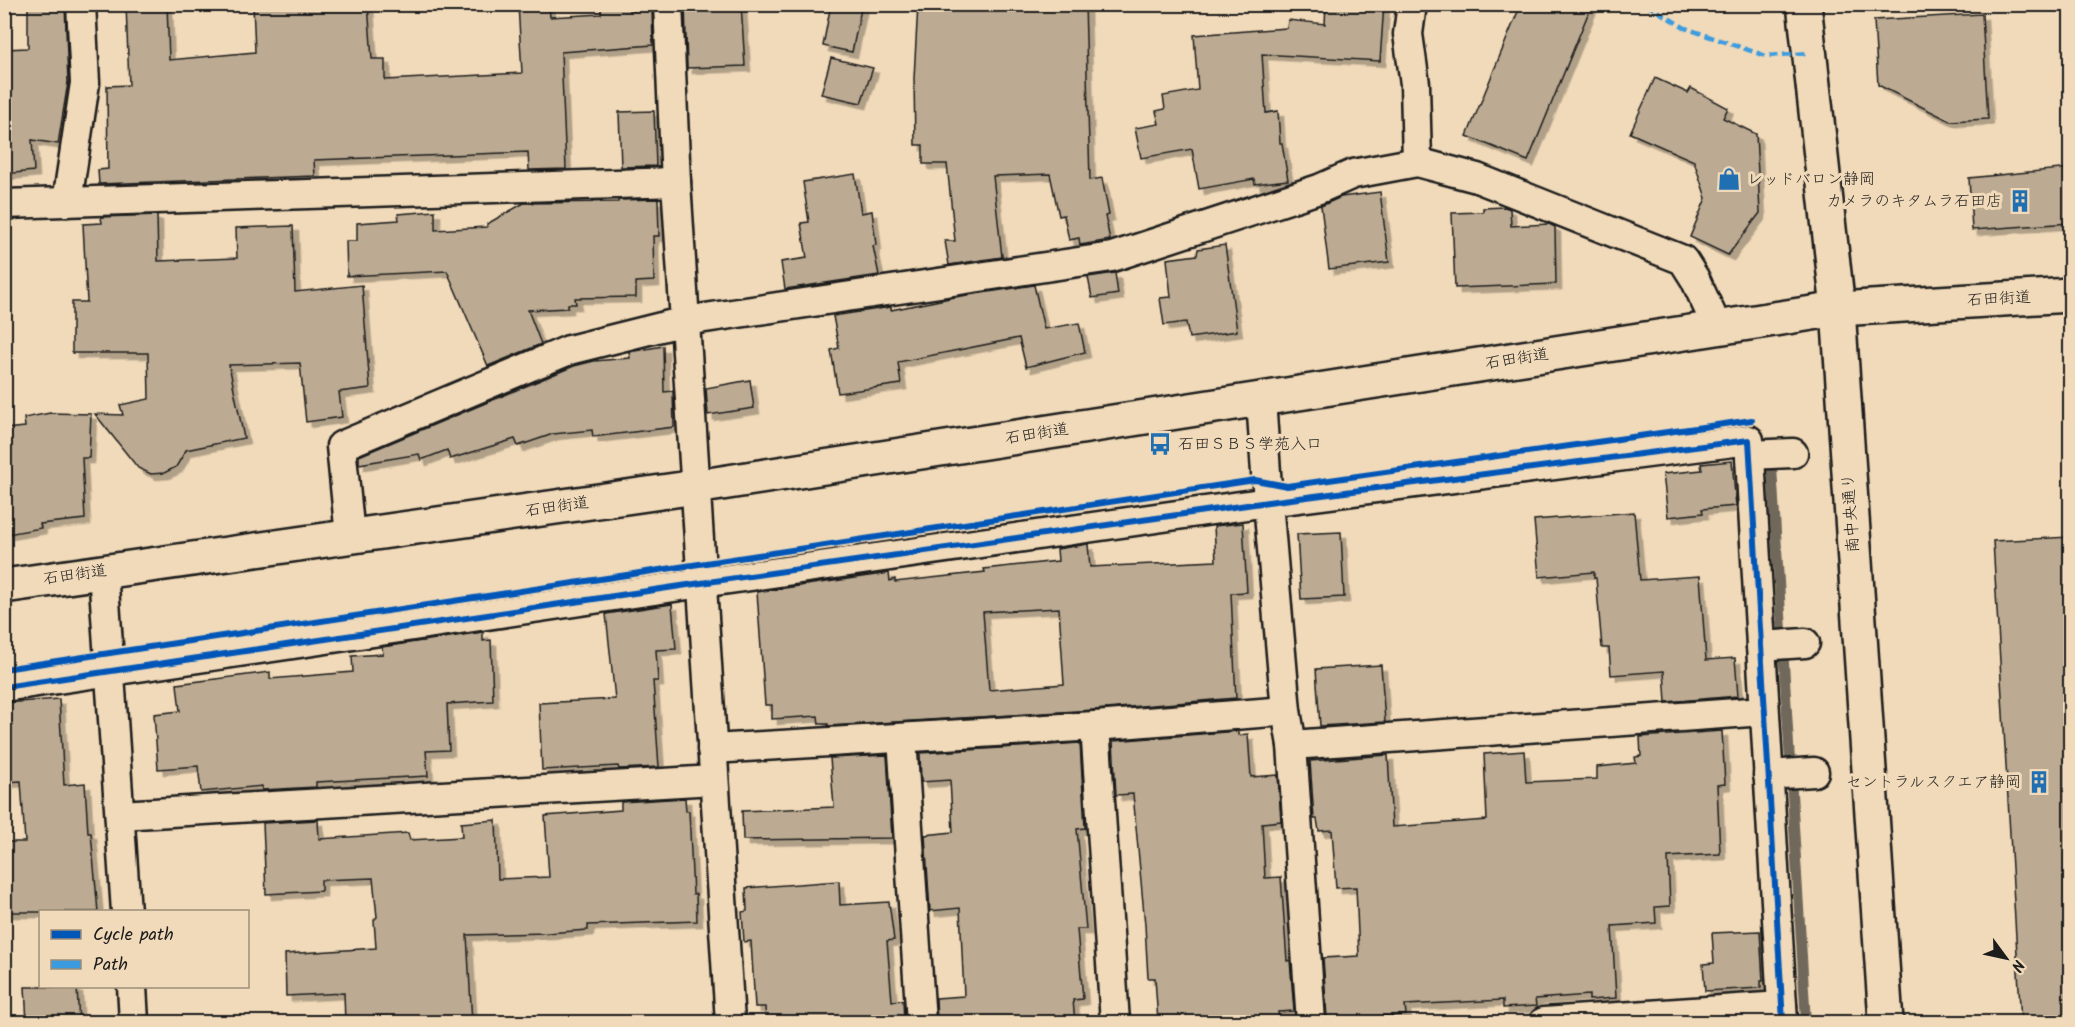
<svg xmlns="http://www.w3.org/2000/svg" width="2075" height="1027" font-family="Kalam,'Klee One',sans-serif">
  <style>
    .lines { fill: none; stroke-linecap: round; stroke-linejoin: round }
    .stream { stroke: #70675a; stroke-width: 10 }
    .building { fill: #bcab92; stroke: #1c1c1c; stroke-width: 1.5; fill-rule: evenodd; filter: url(#shadow) }
    .minor-casing { stroke: #1c1c1c; stroke-width: 33 }
    .tertiary-casing { stroke: #1c1c1c; stroke-width: 38 }
    .minor { stroke: #f1dab9; stroke-width: 28 }
    .tertiary { stroke: #f1dab9; stroke-width: 33 }
    .quiet { stroke: #3c9bdf; stroke-width: 4.5; stroke-dasharray: 9 4.5; stroke-linecap: butt }
    .cycleway-casing { stroke: #f1dab9; stroke-width: 10 }
    .cycleway { stroke: #0057b8; stroke-width: 6 }
    .labels { text-anchor: middle; dominant-baseline: central; stroke-width: 6; stroke-linejoin: round; paint-order: stroke }
    .poi-label { font-size: 16px; fill: #1c1c1c; stroke: #f1dab9; text-anchor: start }
    .street-label { font-size: 16px; fill: #1c1c1c; stroke: #f1dab9 }
  </style>
  <defs>
    <filter id="shadow"><feDropShadow dx="5.5" dy="5.5" stdDeviation="0" flood-color="#0004"/></filter>
  </defs>
  <rect width="100%" height="100%" fill="#f1dab9"/>
  <filter id="ink" filterUnits="userSpaceOnUse"><feTurbulence type="fractalNoise" baseFrequency=".0167" numOctaves="2"/><feDisplacementMap in="SourceGraphic" scale="12" xChannelSelector="R" yChannelSelector="G"/><feConvolveMatrix kernelMatrix="1 2 1 2 8 2 1 2 1" color-interpolation-filters="sRGB"/></filter>
  <g filter="url(#ink)">
    <g class="lines">
      <polyline class="stream" points="1772,467 1806,1022"/>
    </g>
    <g class="building">
      <polygon points="28,4 65,4 68,82 58,144 32,140 34,171 4,174 4,49 28,48"/>
      <polygon points="126,4 167,4 169,60 255,52 253,4 368,4 372,59 385,59 385,80 522,73 518,4 549,4 550,17 601,14 601,4 629,4 629,11 652,9 653,45 561,52 566,169 529,170 528,152 314,160 315,176 99,184 98,170 108,169 107,86 129,85"/>
      <polygon points="685,4 741,4 745,66 687,68"/>
      <polygon points="831,4 862,4 852,52 823,46"/>
      <polygon points="918,4 1085,4 1090,180 1102,178 1109,215 1105,216 1110,240 1080,245 1079,238 1069,240 1064,215 1059,216 1050,174 993,176 1002,257 949,265 945,241 955,241 947,164 923,164 923,145 915,145 914,78"/>
      <polygon points="1326,4 1384,4 1380,61 1262,54 1266,113 1278,111 1280,143 1282,143 1288,180 1255,184 1254,179 1199,189 1192,149 1141,158 1135,128 1159,124 1156,111 1165,109 1163,96 1198,90 1194,35 1287,28 1288,20 1325,24"/>
      <polygon points="1521,4 1592,4 1528,161 1467,136"/>
      <polygon points="1982,14 1988,119 1950,121 1878,85 1874,20"/>
      <polygon points="831,58 873,68 861,103 821,94"/>
      <polygon points="1655,78 1688,93 1691,88 1728,108 1723,118 1756,134 1760,213 1728,255 1690,237 1706,198 1694,161 1630,133"/>
      <polygon points="654,111 656,166 621,167 619,112"/>
      <polygon points="2070,168 2070,223 1972,230 1969,178"/>
      <polygon points="855,174 861,213 872,211 876,245 873,246 879,275 785,289 781,262 807,258 801,223 809,222 803,182"/>
      <polygon points="1380,192 1389,262 1329,269 1321,206 1341,197"/>
      <polygon points="658,199 659,236 653,236 654,281 636,282 636,297 575,298 576,304 568,304 568,308 528,310 541,344 488,366 447,271 347,276 346,241 357,241 357,223 399,220 398,214 435,211 435,230 487,227 487,224 524,203 618,202 618,200"/>
      <polygon points="1505,207 1510,209 1511,226 1549,224 1555,227 1556,284 1455,288 1452,213 1483,212 1483,208"/>
      <polygon points="157,215 158,261 237,258 236,228 293,226 295,292 362,285 370,388 339,392 342,417 306,422 300,363 229,365 244,438 186,450 176,467 164,473 151,474 138,468 95,414 123,415 120,405 149,399 148,353 72,353 72,302 87,302 83,224 102,223 101,217"/>
      <polygon points="1225,245 1237,331 1189,338 1186,322 1164,325 1160,298 1171,297 1167,259 1197,255 1198,249"/>
      <polygon points="1115,273 1118,294 1092,298 1088,277"/>
      <polygon points="1034,285 1044,329 1079,323 1085,352 1026,367 1019,338 898,362 901,384 838,393 831,350 839,348 833,316 885,308 891,307 891,310 955,297"/>
      <polygon points="663,346 664,392 673,391 674,427 593,437 592,430 553,434 518,446 515,439 450,459 447,450 421,460 419,454 359,464 359,456 574,366 594,361 630,358 629,352"/>
      <polygon points="750,380 754,408 708,415 706,388"/>
      <polygon points="50,413 91,414 89,458 82,458 85,519 40,524 41,528 8,534 7,529 4,529 4,429 25,427 24,418"/>
      <polygon points="1732,461 1736,506 1702,509 1703,513 1668,517 1663,474 1702,470 1701,464"/>
      <polygon points="1634,512 1640,580 1700,576 1706,660 1735,658 1738,696 1666,702 1664,671 1611,675 1609,648 1602,648 1596,578 1594,578 1594,572 1539,577 1534,520"/>
      <path d="M1243,523L1247,592L1231,593L1236,698L1094,710L828,726V724H819L818,716L772,719V705H765L757,592L883,574L889,573L890,581L895,579V582L985,572L984,569L1058,561L1057,549L1088,544L1090,567L1216,561L1214,526ZM1059,608L1064,684L989,690L983,612Z"/>
      <polygon points="1341,532 1344,597 1301,599 1297,534"/>
      <polygon points="2070,537 2070,1023 2021,1023 1993,541"/>
      <polygon points="672,604 676,649 656,650 658,681 653,681 659,767 619,769 618,766 542,770 539,703 615,699 606,614"/>
      <polygon points="483,632 483,641 491,640 493,701 447,704 449,750 426,751 428,776 316,782 316,787 262,790 262,786 201,792 198,766 158,769 154,714 180,711 177,684 270,672 270,679 353,672 352,656 383,654 382,647"/>
      <polygon points="1381,665 1385,722 1320,726 1316,669"/>
      <polygon points="59,699 64,785 85,783 88,833 91,833 98,912 4,912 4,842 25,842 21,781 5,782 4,703"/>
      <polygon points="1238,731 1238,735 1248,734 1251,777 1278,775 1281,821 1262,823 1265,878 1281,877 1287,961 1290,960 1294,1011 1278,1012 1279,1023 1221,1023 1221,1018 1158,1022 1155,978 1148,978 1145,925 1133,794 1116,795 1113,741"/>
      <polygon points="1722,731 1725,784 1717,785 1720,854 1668,857 1670,906 1655,907 1656,923 1612,926 1616,998 1589,1000 1589,995 1535,999 1536,1006 1503,1008 1503,1000 1405,1005 1406,1015 1327,1018 1323,958 1359,956 1356,887 1336,888 1332,830 1319,831 1317,819 1314,819 1310,761 1388,755 1392,827 1487,820 1484,754 1524,751 1526,782 1597,779 1597,767 1636,763 1635,757 1641,756 1640,737"/>
      <polygon points="1080,743 1085,828 1077,829 1086,929 1077,929 1083,999 1073,1000 1075,1023 937,1023 936,998 964,996 960,908 930,911 925,835 953,832 950,780 921,782 920,753"/>
      <polygon points="887,755 892,838 743,840 742,811 834,807 830,758"/>
      <polygon points="685,798 686,811 689,811 693,894 696,894 697,921 588,925 588,930 547,933 467,935 472,1023 345,1023 344,993 286,996 285,954 376,948 374,920 377,917 373,878 321,880 321,891 266,894 263,823 318,820 319,839 408,833 410,840 462,837 461,823 496,820 498,879 549,877 545,816 621,810 621,802"/>
      <polygon points="839,881 840,905 889,902 894,940 887,941 892,1001 903,1000 904,1023 766,1023 765,1007 755,1007 751,941 744,942 742,912 747,911 746,888"/>
      <polygon points="1760,931 1763,981 1761,981 1761,988 1705,991 1703,964 1714,963 1712,933"/>
      <polygon points="25,987 77,987 79,1023 27,1023"/>
    </g>
    <g class="lines">
      <g class="minor-casing">
        <g id="minor">
          <polyline points="668,4 676,182 730,1022"/>
          <polyline points="1412,4 1408,34 1415,84 1417,162"/>
          <polyline points="67,202 85,83 81,4"/>
          <polyline points="4,204 676,182"/>
          <polyline points="1261,399 1268,502 1286,711 1292,745 1311,1022"/>
          <polyline points="1750,455 1793,453"/>
          <polyline points="350,536 341,446 569,350 685,321 1112,257 1319,189 1353,174 1417,162 1477,178 1683,260 1695,279 1717,327"/>
          <polyline points="103,571 126,912"/>
          <polyline points="1761,646 1805,643"/>
          <polyline points="4,687 701,583 1268,502 1749,440 1783,1022"/>
          <polyline points="1095,726 1115,1022"/>
          <polyline points="902,738 921,1022"/>
          <polyline points="1292,745 1764,711"/>
          <polyline points="712,749 1095,726 1286,711"/>
          <polyline points="1768,775 1814,772"/>
          <polyline points="120,815 714,780"/>
          <polyline points="132,986 134,1022"/>
          <polyline points="1544,1022 1782,1006"/>
        </g>
      </g>
      <g class="tertiary-casing">
        <g id="tertiary">
          <polyline points="1804,4 1838,309 1886,1022"/>
          <polyline points="4,586 696,487 1838,309 2070,295"/>
        </g>
      </g>
      <use href="#minor" class="minor"/>
      <use href="#tertiary" class="tertiary"/>
      <polyline class="quiet" points="1646,4 1685,28 1766,56 1809,53"/>
      <g class="cycleway-casing">
        <g id="cycleway">
          <polyline points="4,669 1255,480 1287,486 1752,420"/>
          <polyline points="4,687 701,583 1268,502 1749,440 1783,1022"/>
        </g>
      </g>
      <use href="#cycleway" class="cycleway"/>
    </g>
  </g>
  <defs>
    <g id="shop-bare" transform="scale(1.8)"><path d="M-5-2.5h2.3a2.7 3.5 0 0 1 5.4 0H5L5.5 6h-11ZM-1.5-2.5h3a1.5 2.3 0 0 0-3 0Z" fill="#1f6fb2" stroke="#f1dab9" stroke-width="2.5" paint-order="stroke"/></g>
    <g id="building-bare" transform="scale(1.8)"><path d="M-4-6H4V6H1V3H-1V6H-4ZM-2.5-4.3h1.7v1.8h-1.7ZM.8-4.3h1.7v1.8H.8ZM-2.5-1h1.7V.8h-1.7ZM.8-1h1.7V.8H.8Z" fill="#1f6fb2" stroke="#f1dab9" stroke-width="2.5" paint-order="stroke"/></g>
    <g id="bus-bare" transform="scale(1.8)"><path d="M-5-6H5V4H4V6H2V4H-2V6H-4V4H-5ZM-3.5-4V0h7V-4ZM-3.5 1.2v1.5H-2V1.2ZM2 1.2v1.5H3.5V1.2Z" fill="#1f6fb2" stroke="#f1dab9" stroke-width="2.5" paint-order="stroke"/></g>
  </defs>
  <g fill-rule="evenodd">
    <use href="#shop-bare" x="1729" y="179"/>
    <use href="#building-bare" x="2020" y="201"/>
    <use href="#bus-bare" x="1160" y="444"/>
    <use href="#building-bare" x="2039" y="782"/>
  </g>
  <g class="labels">
    <g class="poi-label">
      <text x="1747" y="179">レッドバロン静岡</text>
      <text x="2002" y="201" text-anchor="end">カメラのキタムラ石田店</text>
      <text x="1178" y="444">石田ＳＢＳ学苑入口</text>
      <text x="2021" y="782" text-anchor="end">セントラルスクエア静岡</text>
    </g>
    <g class="street-label">
      <text transform="translate(1999 299) rotate(-3)">石田街道</text>
      <text transform="translate(1517 359) rotate(-9)">石田街道</text>
      <text transform="translate(1037 434) rotate(-9)">石田街道</text>
      <text transform="translate(557 507) rotate(-8)">石田街道</text>
      <text transform="translate(1851 513) rotate(-94)">南中央通り</text>
      <text transform="translate(75 575) rotate(-8)">石田街道</text>
    </g>
  </g>
  <rect width="2075" height="1027" fill="none" stroke="#f1dab9" stroke-width="24"/>
  <rect x="12" y="12" width="2051" height="1003" fill="none" stroke="#1c1c1c" stroke-width="2" filter="url(#ink)"/>
  <rect x="39" y="910" width="210" height="78" fill="#f1dab9" stroke="#9c8e7a" stroke-width="1.5"/>
  <rect x="51" y="930" width="30" height="9" fill="#0057b8" stroke="#9c8e7a" stroke-width="1.5"/>
  <text x="93" y="940" font-size="18" fill="#1c1c1c">Cycle path</text>
  <rect x="51" y="960" width="30" height="9" fill="#3c9bdf" stroke="#9c8e7a" stroke-width="1.5"/>
  <text x="93" y="970" font-size="18" fill="#1c1c1c">Path</text>
  <g transform="translate(2006 958) rotate(123)" stroke="#f1dab9" stroke-width="4.5" paint-order="stroke">
  <path d="M0-4.5L10 22L0 15L-10 22Z" fill="#1c1c1c"/>
  <text y="-9" font-size="16" font-weight="bold" text-anchor="middle" fill="#1c1c1c">N</text>
  </g>
</svg>
